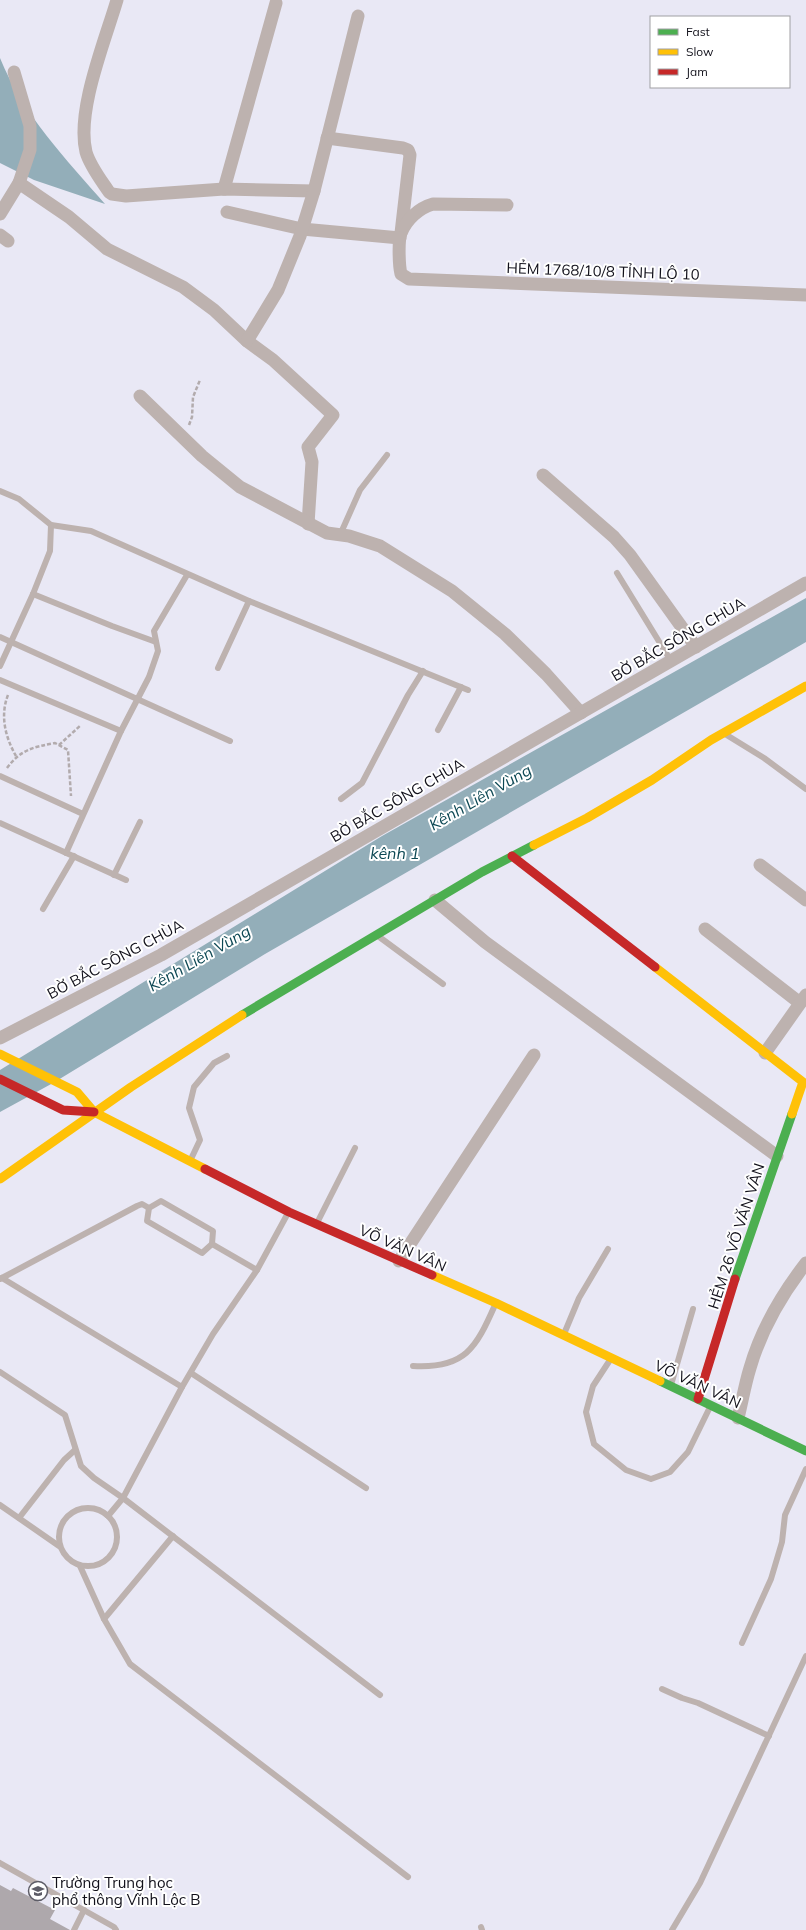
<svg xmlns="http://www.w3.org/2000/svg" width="806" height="1930" font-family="Mulish,sans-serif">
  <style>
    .water { fill: #93aeb9 }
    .building { fill: #aea8ac }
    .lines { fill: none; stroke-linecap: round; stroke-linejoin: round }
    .path { stroke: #b2abad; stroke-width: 2.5; stroke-dasharray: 4 2; stroke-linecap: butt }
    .lane { stroke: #bdb2af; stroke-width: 6 }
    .street { stroke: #bdb2af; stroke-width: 13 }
    .fast { stroke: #4caf50; stroke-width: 9 }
    .slow { stroke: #ffc107; stroke-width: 9 }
    .jam { stroke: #c62828; stroke-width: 9 }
    .labels { text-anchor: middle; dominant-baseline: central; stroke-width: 4; stroke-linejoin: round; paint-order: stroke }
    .street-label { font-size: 15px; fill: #11101a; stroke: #fff }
    .poi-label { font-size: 15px; fill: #11101a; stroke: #fff; text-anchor: start }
    .water-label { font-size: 16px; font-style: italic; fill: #0d4854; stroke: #fff }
  </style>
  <rect width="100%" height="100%" fill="#e9e8f5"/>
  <g class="water">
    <path d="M0,58C23,115 66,159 105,204L34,180L0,163Z"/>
    <polygon points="806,598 806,642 265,954 53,1083 0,1112 0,1070 382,836"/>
  </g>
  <polygon class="building" points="0,1885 11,1891 13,1888 55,1910 50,1919 70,1930 0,1930"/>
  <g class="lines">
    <g class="path">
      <polyline points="189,425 192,417 193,397 200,380"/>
      <path d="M8,695C0,715 5,737 16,756"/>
      <polyline points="59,745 81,725"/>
      <path d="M7,768C21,749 34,747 55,743L68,750L71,796"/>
    </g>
    <g class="lane">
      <polyline points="0,491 19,499 51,525 91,531 249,601 468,690"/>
      <polyline points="340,535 360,490 387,455"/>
      <polyline points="617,573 671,661"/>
      <polyline points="33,594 112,626 156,642"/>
      <polyline points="0,637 230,741"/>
      <polyline points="0,666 33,594 50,551 51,525"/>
      <polyline points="218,668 249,601"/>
      <polyline points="0,680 121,731"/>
      <polyline points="438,730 461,687"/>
      <polyline points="725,734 764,758 806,789"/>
      <polyline points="0,776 83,814"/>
      <polyline points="341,799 362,783 408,695 423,671"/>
      <polyline points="0,823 126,880"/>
      <polyline points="66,853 121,731 149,677 158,651 154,631 187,575"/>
      <polyline points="114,875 140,822"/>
      <polyline points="43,909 74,856"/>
      <polyline points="378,936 443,984"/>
      <polyline points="191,1159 200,1140 189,1108 194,1087 214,1063 227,1056"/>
      <polygon points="161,1201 213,1231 212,1244 202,1253 147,1221 149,1208"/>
      <polyline points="317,1223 355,1148"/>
      <polyline points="212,1244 257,1270"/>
      <polyline points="2,1278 182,1387"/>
      <polyline points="0,1279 137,1206 142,1204 149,1208"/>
      <polyline points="564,1334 579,1298 608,1249"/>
      <polyline points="610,1360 593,1386 586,1412 594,1444 626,1470 651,1479 670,1472 688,1452 710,1407"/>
      <path d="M413,1366C465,1369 476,1348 495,1305"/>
      <polyline points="0,1372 65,1415 81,1466 94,1478 123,1498 380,1695"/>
      <polyline points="191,1373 366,1488"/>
      <polyline points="671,1385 693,1309"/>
      <polyline points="0,1505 59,1546"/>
      <circle cx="88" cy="1537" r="29"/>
      <polyline points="108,1516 123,1498 182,1387 213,1334 257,1270 288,1213"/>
      <polyline points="19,1518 64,1460 75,1450"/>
      <polyline points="80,1566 104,1619 130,1664 408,1877"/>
      <polyline points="104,1619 173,1536"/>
      <polyline points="742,1643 771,1579 782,1542 785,1515 806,1469"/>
      <polyline points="662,1689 682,1698 698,1703 769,1736"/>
      <polyline points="0,1863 114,1927 116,1930"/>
      <polyline points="481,1927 482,1930"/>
      <polyline points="74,1930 84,1910"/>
      <polyline points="672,1930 700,1883 806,1656"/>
    </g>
    <g class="street">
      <path d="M117,0C105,41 76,111 86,152C90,166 101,180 109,192L112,194L126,196L224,189L314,191"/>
      <polyline points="14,72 30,126 30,150 19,183"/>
      <polyline points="327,138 403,148 408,150 410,155 401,233"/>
      <polyline points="224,189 276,3"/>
      <path d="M507,205L433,204C419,208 407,219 401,233C398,241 399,266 401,274L409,279C541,285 674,289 806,295"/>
      <polyline points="227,212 302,229 400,238"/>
      <polyline points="0,214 19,183 69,217 107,249 183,287 214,310 247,341 273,360 333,415 308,447 312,462 308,524"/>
      <polyline points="0,235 8,241"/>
      <polyline points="247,341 278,290 300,236 314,191 358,16"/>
      <polyline points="140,396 202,456 240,487 327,533 349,536 380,546 452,591 505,634 546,674 581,713"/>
      <polyline points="543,475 614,537 630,555 696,647"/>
      <polyline points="760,865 806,900"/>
      <polyline points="435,900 485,942 777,1156"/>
      <polyline points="705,929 800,1003"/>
      <polyline points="0,1038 161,955 806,583"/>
      <polyline points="765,1053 806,995"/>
      <polyline points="399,1261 534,1055"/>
      <path d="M738,1418C742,1402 745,1384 750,1368C761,1330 782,1294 806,1263"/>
    </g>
    <g class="fast">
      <polyline points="242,1015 482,872 534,845"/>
      <polyline points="735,1279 792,1114"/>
      <polyline points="660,1381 806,1451"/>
    </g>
    <g class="slow">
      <polyline points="534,845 587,818 652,780 711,740 806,686"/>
      <polyline points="655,967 803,1082 792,1114"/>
      <polyline points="0,1054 77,1092 94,1112 205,1169"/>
      <polyline points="0,1179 131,1087 242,1015"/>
      <polyline points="432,1275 496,1303 660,1381"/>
    </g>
    <g class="jam">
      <polyline points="512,856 655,967"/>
      <polyline points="0,1079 63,1110 94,1112"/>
      <polyline points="205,1169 289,1212 432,1275"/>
      <polyline points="698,1399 735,1279"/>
    </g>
  </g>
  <defs>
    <g id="school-ring" transform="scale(1)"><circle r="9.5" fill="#fff" stroke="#5d5c67" stroke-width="1.5"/><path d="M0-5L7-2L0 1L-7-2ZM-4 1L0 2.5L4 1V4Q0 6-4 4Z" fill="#5d5c67"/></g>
  </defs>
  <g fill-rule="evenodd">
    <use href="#school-ring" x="38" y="1891"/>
  </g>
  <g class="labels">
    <g class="street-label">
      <text transform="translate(603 271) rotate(2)">HẺM 1768/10/8 TỈNH LỘ 10</text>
      <text transform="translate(678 639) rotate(-30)">BỜ BẮC SÔNG CHÙA</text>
      <text transform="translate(397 800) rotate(-30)">BỜ BẮC SÔNG CHÙA</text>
      <text transform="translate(115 959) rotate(-28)">BỜ BẮC SÔNG CHÙA</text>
      <text transform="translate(736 1236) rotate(-72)">HẺM 26 VÕ VĂN VÂN</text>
      <text transform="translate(403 1248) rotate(24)">VÕ VĂN VÂN</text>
      <text transform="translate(698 1384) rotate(25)">VÕ VĂN VÂN</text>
    </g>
    <g class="poi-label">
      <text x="52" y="1882">Trường Trung học<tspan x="52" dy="17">phổ thông Vĩnh Lộc B</tspan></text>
    </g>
    <g class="water-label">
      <text transform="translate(480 797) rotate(-30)">Kênh Liên Vùng</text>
      <text x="395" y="853">kênh 1</text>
      <text transform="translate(199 958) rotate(-30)">Kênh Liên Vùng</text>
    </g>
  </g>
  <rect x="650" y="16" width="140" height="72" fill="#ffffff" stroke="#a09fa3"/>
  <rect x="658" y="29" width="20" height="6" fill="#4caf50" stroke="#a09fa3"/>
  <text x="686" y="36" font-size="12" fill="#11101a">Fast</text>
  <rect x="658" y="49" width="20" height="6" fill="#ffc107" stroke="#a09fa3"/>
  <text x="686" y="56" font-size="12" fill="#11101a">Slow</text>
  <rect x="658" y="69" width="20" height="6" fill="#c62828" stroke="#a09fa3"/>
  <text x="686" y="76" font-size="12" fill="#11101a">Jam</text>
</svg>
